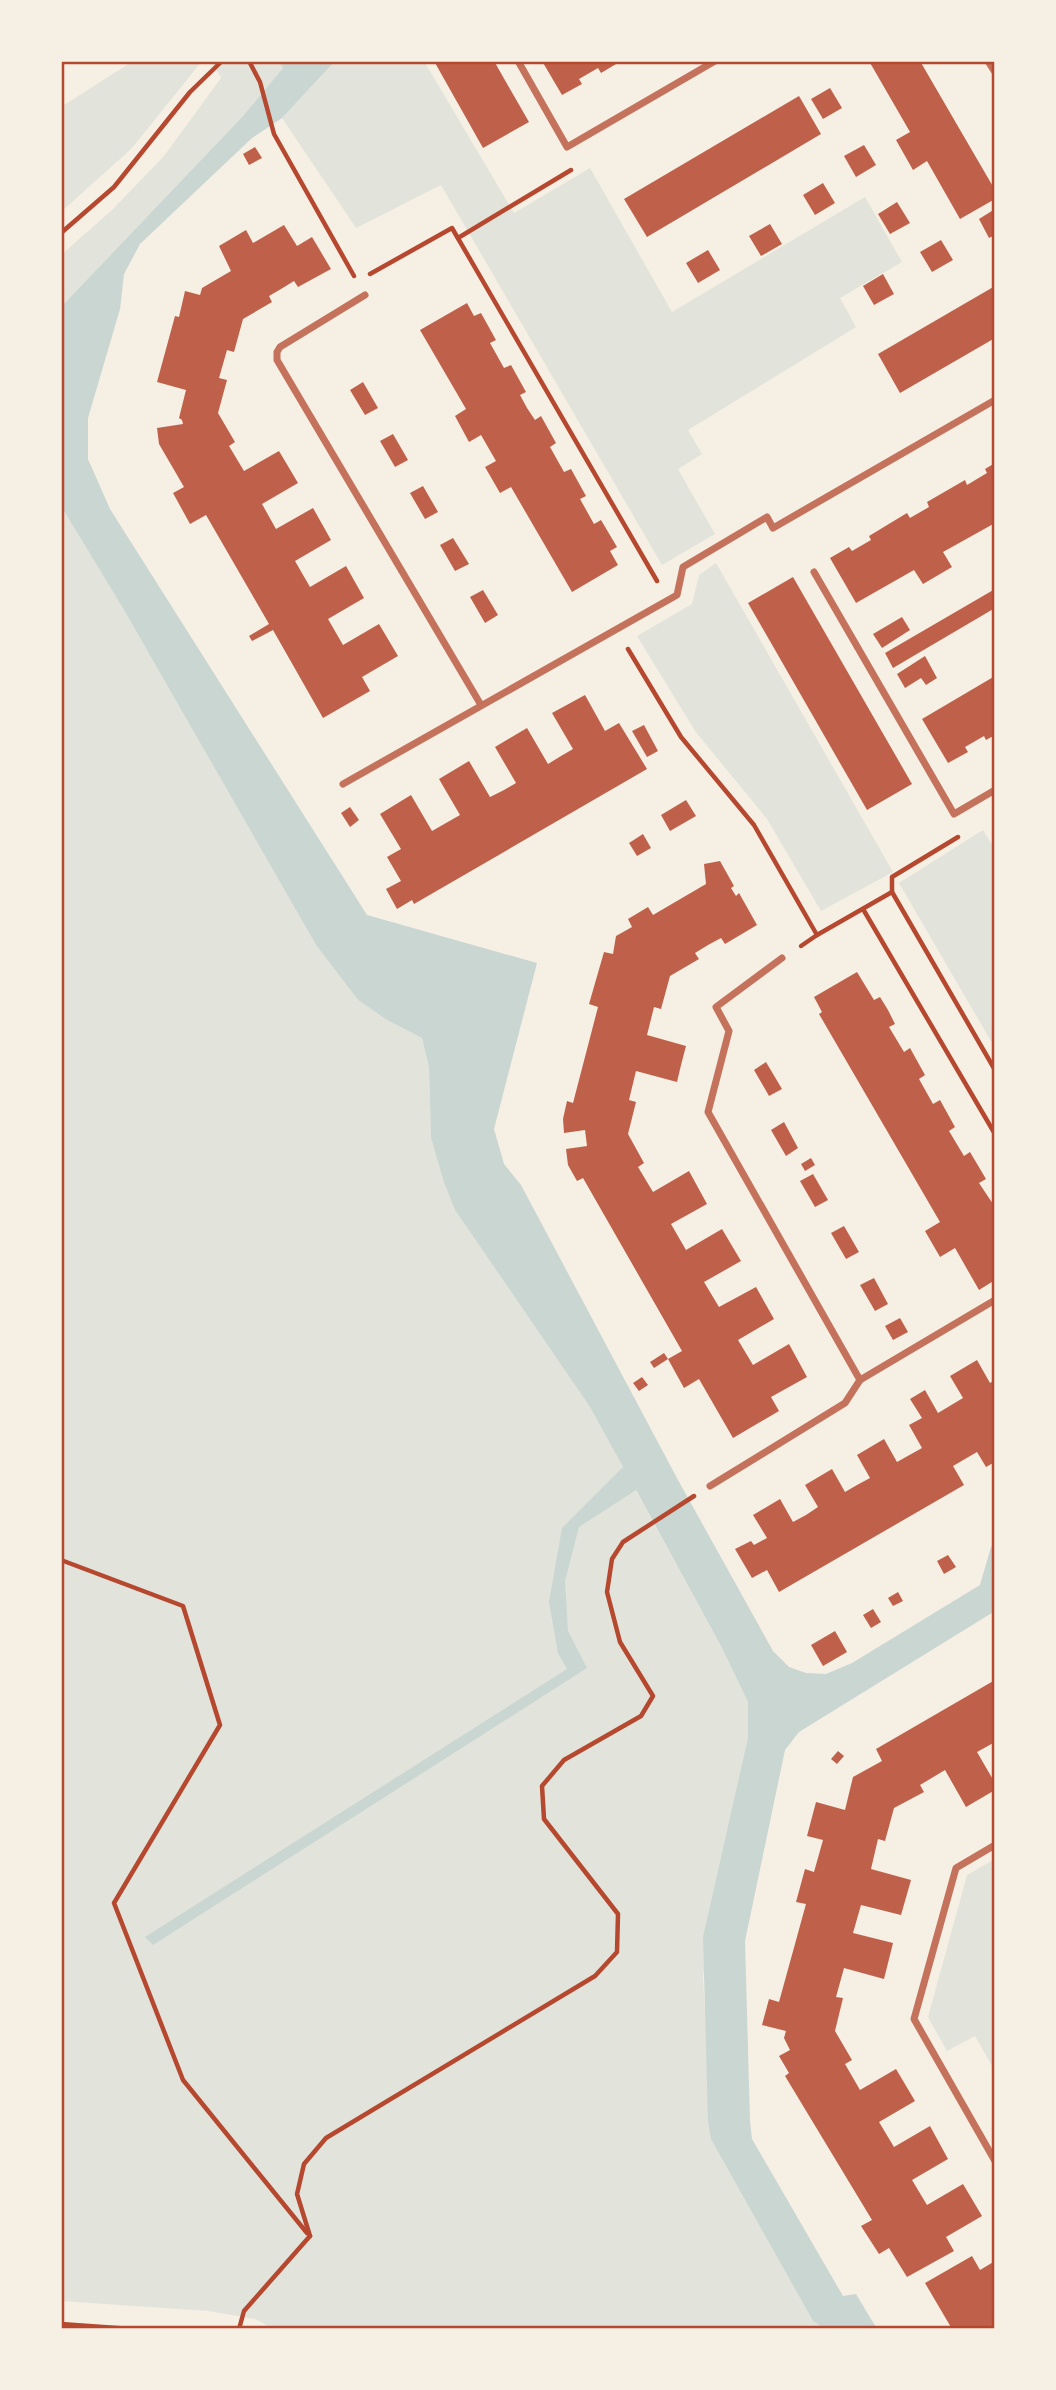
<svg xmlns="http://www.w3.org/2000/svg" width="1056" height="2390" font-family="'Golos Text',sans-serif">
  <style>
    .green { fill: #e2e4dc }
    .water { fill: #c9d6d2 }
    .building { fill: #bf614a }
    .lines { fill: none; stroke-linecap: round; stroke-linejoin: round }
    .path { stroke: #b5482f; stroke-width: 4.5 }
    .minor { stroke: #c5725c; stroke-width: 7 }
    .neatline { fill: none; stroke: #b5482f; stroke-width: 2.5 }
  </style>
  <rect width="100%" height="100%" fill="#f6efe4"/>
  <g class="green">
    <polygon points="133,61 202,61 132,148 61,212 61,107"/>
    <polygon points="212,61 279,61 283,68 243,116 61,307 61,255 112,210 164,156 221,78"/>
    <polygon points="335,61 424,61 514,213 590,168 672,312 865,197 902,262 840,298 856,327 688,430 702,454 678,469 715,534 662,565 441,185 356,228 282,118"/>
    <polygon points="61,506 124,610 316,945 358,1000 387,1020 422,1038 429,1067 431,1138 455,1210 590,1407 722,1648 748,1702 748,1738 703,1976 712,2139 813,2321 825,2329 274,2329 255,2319 208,2311 61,2301"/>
    <polygon points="716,563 893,872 821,911 767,819 695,731 637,636 692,604 699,575"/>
    <polygon points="983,830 995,850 995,1048 899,883"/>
    <polygon points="995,1859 995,2071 975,2036 947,2051 928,2017 967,1875"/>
  </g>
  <polygon class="water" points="279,61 335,61 282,118 252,138 140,244 124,274 120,309 88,418 88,459 110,509 367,915 537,963 494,1129 504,1164 521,1185 678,1480 773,1651 789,1667 806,1673 826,1674 852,1663 980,1585 991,1547 995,1545 995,1611 799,1732 785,1750 745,1941 750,2122 752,2139 843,2296 856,2294 877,2329 825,2329 813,2321 711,2139 708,2121 703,1937 748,1738 748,1702 722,1648 636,1490 579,1527 565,1581 568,1631 587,1668 153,1945 145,1937 567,1669 558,1653 549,1602 562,1528 623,1467 590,1407 455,1210 444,1182 431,1138 429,1067 422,1038 387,1020 358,1000 316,945 124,610 61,506 61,307 243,116 283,68"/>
  <g class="building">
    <polygon points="434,61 494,61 529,122 483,148"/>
    <polygon points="542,61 621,61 601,73 598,68 579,79 582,84 562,95"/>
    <polygon points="869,61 920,61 995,190 995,199 960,219 927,161 913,170 896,140 910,132"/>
    <polygon points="830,88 842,108 823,119 811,99"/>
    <polygon points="799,96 821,134 647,237 624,199"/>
    <polygon points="864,145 876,165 856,177 844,156"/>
    <polygon points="255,147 262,158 249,165 243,154"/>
    <polygon points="823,183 835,203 815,215 803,195"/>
    <polygon points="897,202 910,223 890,234 878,214"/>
    <polygon points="995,209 995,235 989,238 979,219"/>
    <polygon points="770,224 782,244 761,256 749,236"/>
    <polygon points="284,225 297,246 312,237 331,269 298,287 294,281 281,289 269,296 272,302 243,319 234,352 227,350 219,378 227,380 218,413 235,442 229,446 244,471 279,451 298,483 262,504 276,529 313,508 331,540 295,561 310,587 346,566 364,598 328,619 343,645 379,624 398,656 362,677 370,691 323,718 273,630 252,641 249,636 269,624 206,515 190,524 173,493 184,487 159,444 157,428 183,424 182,420 179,418 186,390 157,382 175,316 179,317 185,291 200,295 202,288 231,271 219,246 246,230 253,243"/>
    <polygon points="941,240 953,260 932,272 920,252"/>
    <polygon points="708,250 720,270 698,283 686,263"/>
    <polygon points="883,274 894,294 874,305 863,286"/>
    <polygon points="995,286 995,338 900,393 878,354"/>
    <polygon points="467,303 474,316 481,313 496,340 490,343 504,368 511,365 526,392 520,395 527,408 535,420 541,416 556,443 550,447 564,472 571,469 586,496 580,499 594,524 601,520 617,547 610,551 618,565 572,592 511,487 500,493 485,467 496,461 481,435 469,442 455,416 466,409 420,330"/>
    <polygon points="363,382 378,408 365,415 350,390"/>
    <polygon points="393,434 408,460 395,467 380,441"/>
    <polygon points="995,463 995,523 943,552 952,567 923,584 914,570 856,603 830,558 849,547 852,551 871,540 869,536 907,513 910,518 929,507 927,502 965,480 967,485 987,473 985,469"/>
    <polygon points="423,486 438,512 425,519 410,493"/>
    <polygon points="453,538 469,564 455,571 440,545"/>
    <polygon points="793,577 912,784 867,810 748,603"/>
    <polygon points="995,589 995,608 893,668 885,653"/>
    <polygon points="483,590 498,615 485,623 470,597"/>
    <polygon points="902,617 910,630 882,648 873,634"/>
    <polygon points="925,656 937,678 926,685 921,678 905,688 897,674"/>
    <polygon points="995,676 995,735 986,740 984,736 965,747 968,752 948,763 922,719"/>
    <polygon points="585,695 605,731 619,723 647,769 414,904 412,900 397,909 386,889 401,881 387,857 401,849 380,814 411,795 432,831 460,815 439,779 469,761 490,797 504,790 516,783 495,747 527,728 548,764 561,756 573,749 552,713"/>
    <polygon points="644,725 658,751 647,757 632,731"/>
    <polygon points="686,800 696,816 670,831 661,815"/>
    <polygon points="350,807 359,820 350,827 341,813"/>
    <polygon points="643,834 651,848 637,856 629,843"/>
    <polygon points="720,861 734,886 731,888 736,896 739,893 757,925 725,944 721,938 708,945 695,953 699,959 670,976 661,1009 654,1007 647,1035 686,1046 681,1065 677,1082 636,1071 629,1100 636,1102 628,1134 644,1163 638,1167 653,1192 689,1171 707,1204 671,1224 686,1250 722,1229 741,1261 704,1282 719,1307 756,1287 774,1319 738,1340 753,1365 789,1344 807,1377 771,1397 779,1411 733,1438 699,1379 684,1388 668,1359 654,1368 650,1362 664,1353 668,1359 682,1351 583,1178 577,1181 568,1165 566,1149 587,1146 585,1130 564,1133 563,1119 567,1101 573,1103 598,1007 589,1004 604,952 613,954 616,936 632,927 628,919 648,907 653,915 706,884 704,864"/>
    <polygon points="857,972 874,1000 880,997 888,1010 895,1024 889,1027 904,1052 910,1048 925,1075 919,1079 933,1104 940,1100 955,1127 949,1131 964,1156 970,1152 986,1179 979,1183 995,1207 995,1280 979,1290 955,1248 940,1257 925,1231 940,1222 819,1014 822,1012 814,997"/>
    <polygon points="766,1062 782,1089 769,1096 754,1070"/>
    <polygon points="784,1122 798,1148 786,1156 771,1130"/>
    <polygon points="811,1158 815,1165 805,1171 801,1164"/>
    <polygon points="813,1174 828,1200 815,1207 800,1181"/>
    <polygon points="844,1226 859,1252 846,1259 831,1233"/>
    <polygon points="874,1278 888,1304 875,1311 860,1285"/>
    <polygon points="900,1318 908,1332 893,1340 885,1326"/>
    <polygon points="977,1360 990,1383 995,1380 995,1462 986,1467 977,1452 953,1466 964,1485 779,1592 767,1570 752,1578 735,1549 751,1541 754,1545 767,1538 753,1515 780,1499 793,1522 806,1515 818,1507 805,1485 832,1469 845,1492 857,1485 870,1478 857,1455 884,1439 897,1462 922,1448 909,1425 922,1418 910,1399 925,1390 938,1413 963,1398 950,1376"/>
    <polygon points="642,1377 648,1385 639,1391 633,1383"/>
    <polygon points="948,1555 956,1567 944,1574 937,1561"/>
    <polygon points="898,1592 903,1601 893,1606 888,1598"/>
    <polygon points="873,1609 881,1622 871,1628 863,1615"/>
    <polygon points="835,1631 847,1652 823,1666 811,1645"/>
    <polygon points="995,1680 995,1742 977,1752 995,1783 995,1790 966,1807 945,1770 920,1785 924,1792 894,1808 885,1841 878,1839 871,1869 911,1880 901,1915 861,1905 853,1933 893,1943 884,1979 844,1968 836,1997 843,1998 835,2031 852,2060 845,2064 860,2090 896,2069 915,2101 879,2122 894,2147 930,2126 948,2159 912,2180 927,2205 963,2184 982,2216 946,2237 954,2251 907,2277 889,2248 879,2254 861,2226 872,2220 785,2076 789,2073 779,2056 790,2050 784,2038 786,2031 762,2025 769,1999 779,2002 806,1904 796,1902 805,1869 814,1872 823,1840 807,1836 816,1802 845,1810 853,1777 882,1761 876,1749"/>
    <polygon points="838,1751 844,1756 837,1764 831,1759"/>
    <polygon points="972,2256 980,2270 995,2261 995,2329 952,2329 925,2283"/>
  </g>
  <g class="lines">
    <g class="path">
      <polyline points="249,61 260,82 274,134 354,276"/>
      <polyline points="61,62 62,61"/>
      <polyline points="61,233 114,187 190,92 222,61"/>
      <polyline points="458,238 571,170"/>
      <polyline points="370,274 452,228 657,581"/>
      <polyline points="628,649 681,737 754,825 817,935 892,892"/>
      <polyline points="958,837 892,877 892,892 995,1070"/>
      <polyline points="863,909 995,1134"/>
      <polyline points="801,946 817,935"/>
      <polyline points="61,1560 183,1606 220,1725 114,1903 183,2080 307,2233"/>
      <polyline points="310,2236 297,2194 304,2164 326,2138 595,1976 617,1952 618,1914 544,1819 542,1786 564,1760 641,1716 653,1696 620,1642 607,1592 612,1559 623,1542 694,1496"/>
      <polyline points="61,2324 131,2329"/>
      <polyline points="239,2329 244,2311 310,2236"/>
    </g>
    <g class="minor">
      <polyline points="518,61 567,147 715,61"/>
      <polyline points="988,61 995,72"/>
      <polyline points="365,295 280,347 277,352 277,360 481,705"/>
      <polyline points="814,572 954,814 995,790"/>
      <polyline points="343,784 677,595 683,567 767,517 773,528 995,400"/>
      <polyline points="782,958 716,1007 729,1031 708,1112 860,1380"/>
      <polyline points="710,1486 845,1403 860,1380 995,1300"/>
      <polyline points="995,1845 956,1868 914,2019 995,2161"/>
    </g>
  </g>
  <rect width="1056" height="2390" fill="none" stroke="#f6efe4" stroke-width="126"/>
  <rect x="63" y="63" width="930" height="2264" class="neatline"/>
</svg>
